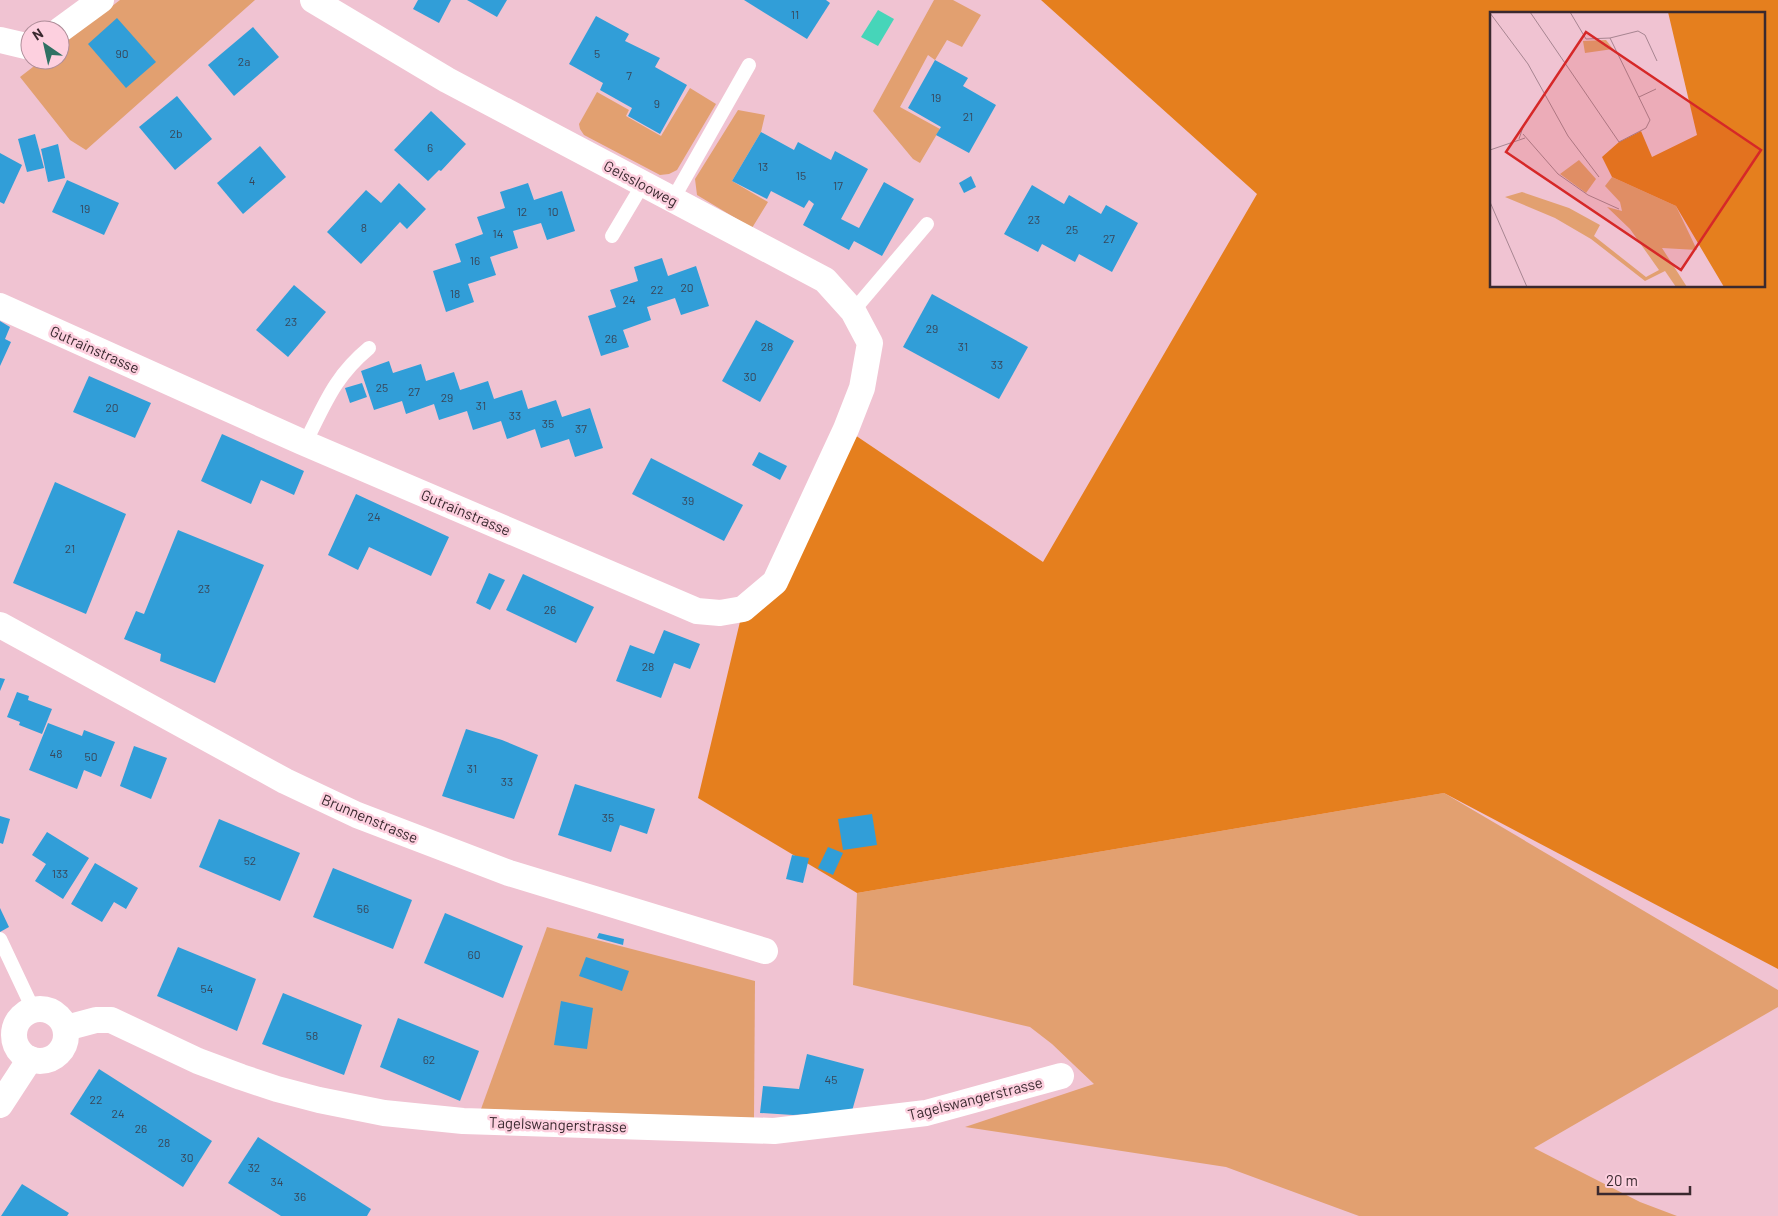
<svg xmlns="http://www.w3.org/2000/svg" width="1778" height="1216" font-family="Barlow,sans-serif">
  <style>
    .green { fill: #e2a070 }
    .forest { fill: #e57f1e; fill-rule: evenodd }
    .water { fill: #46d5b9 }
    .building { fill: #319ed8 }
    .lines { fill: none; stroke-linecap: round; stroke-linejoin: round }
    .lane { stroke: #fff; stroke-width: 14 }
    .street { stroke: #fff; stroke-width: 26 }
    .labels { text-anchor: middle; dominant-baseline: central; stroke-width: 5; stroke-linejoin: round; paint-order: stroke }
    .number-label { font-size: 12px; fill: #384659 }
    .street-label { font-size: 15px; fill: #3a292f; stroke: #fdd0df }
    .inset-road { fill: none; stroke: #a78591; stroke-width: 1 }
    .view { fill: #d62828; fill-opacity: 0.15; stroke: #d62828; stroke-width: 2.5 }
    .inset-edge { fill: none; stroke: #3a292f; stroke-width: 2.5 }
  </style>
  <rect width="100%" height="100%" fill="#f0c3d2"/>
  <g class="green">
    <polygon points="120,0 255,0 86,150 70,140 20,77 42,60 60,60 60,46"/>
    <polygon points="934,0 953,0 981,15 962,47 947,40 935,60 928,55 900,107 940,129 920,163 913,159 873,111"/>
    <polygon points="690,88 716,104 677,170 669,174 660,175 584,135 580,129 579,124 597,92 629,110 626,116 661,136"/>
    <polygon points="738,110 765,115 761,132 732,181 768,202 752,228 697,195 695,179"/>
    <polygon points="1444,793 1778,990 1778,1007 1534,1148 1640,1202 1677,1216 1359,1216 1226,1167 965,1127 1094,1084 1052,1044 1030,1027 853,985 857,893"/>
    <polygon points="547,927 755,981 754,1118 481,1109"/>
  </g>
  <path class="forest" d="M1041,0H1778V969L1444,793L857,893L698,798L743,609L775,581L846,429L1043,562L1257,194ZM1492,14H1764V286H1492Z"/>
  <polygon class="water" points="878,10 894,19 878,46 861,37"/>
  <g class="building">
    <polygon points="418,0 451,0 439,23 413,9"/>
    <polygon points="467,0 507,0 497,17"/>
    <polygon points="744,0 826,0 830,3 807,39"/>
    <polygon points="596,16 629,34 625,41 660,58 655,67 687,85 660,134 628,116 632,108 600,90 603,83 569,64"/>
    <polygon points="117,18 156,62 126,88 88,44"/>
    <polygon points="253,27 279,57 234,96 208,65"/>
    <polygon points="935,60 968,78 963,86 996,105 969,153 936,135 941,127 908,108"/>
    <polygon points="177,96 212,139 175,170 139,127"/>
    <polygon points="431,111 466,144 441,171 439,170 428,181 394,150"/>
    <polygon points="761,132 794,150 798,142 831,160 835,151 868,169 841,219 859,228 884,182 914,199 882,256 854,241 849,250 803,225 814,204 809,200 804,208 771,191 767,199 732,181"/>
    <polygon points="35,134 44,168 27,172 18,139"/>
    <polygon points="58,144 65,178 48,182 41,149"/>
    <polygon points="260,146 286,177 243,214 217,183"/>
    <polygon points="0,153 22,165 4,204 0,202"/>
    <polygon points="971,176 976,187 964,193 959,183"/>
    <polygon points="67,180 119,203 104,235 52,212"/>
    <polygon points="399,183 426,209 407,229 400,222 361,264 327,232 366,190 381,203"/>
    <polygon points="528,183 534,200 562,191 575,231 547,240 541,223 513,231 518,248 490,257 496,275 468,284 474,302 446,312 433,271 461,262 455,244 483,234 477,217 505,208 500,192"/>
    <polygon points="1032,185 1064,204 1069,195 1101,214 1106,205 1138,223 1112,272 1079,254 1075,262 1042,244 1038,252 1004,234"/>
    <polygon points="662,258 668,276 696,266 709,306 681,315 675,298 647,307 651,320 623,330 629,347 601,356 588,316 616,307 610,290 638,281 634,267"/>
    <polygon points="294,285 326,312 288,357 256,330"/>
    <polygon points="932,294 1028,347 999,399 903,347"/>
    <polygon points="756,320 794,341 760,402 722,381"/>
    <polygon points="0,321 10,327 5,339 11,342 0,366"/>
    <polygon points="389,361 393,373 421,364 426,381 454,372 460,390 488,381 494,399 522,390 528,409 556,400 562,417 590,408 603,448 575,457 569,439 541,448 535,429 507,439 501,421 473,430 467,411 439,420 434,404 406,414 402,401 374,410 361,371"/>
    <polygon points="89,376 151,403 135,438 73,412"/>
    <polygon points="362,383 367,397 350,403 345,388"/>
    <polygon points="222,434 304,471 294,495 261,480 251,504 201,481"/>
    <polygon points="759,452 787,466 780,480 752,465"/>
    <polygon points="651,458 743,505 724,541 632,494"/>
    <polygon points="55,482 126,514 86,614 13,583"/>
    <polygon points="356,494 449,537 431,576 369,547 358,570 328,555"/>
    <polygon points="178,530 264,565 215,683 160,661 161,654 124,639 136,611 144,614"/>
    <polygon points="489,573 505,580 490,610 476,603"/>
    <polygon points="523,574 594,607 576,643 506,610"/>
    <polygon points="664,630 700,644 690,669 674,663 661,698 616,681 630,645 654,654"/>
    <polygon points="0,678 5,679 0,691"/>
    <polygon points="17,692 29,696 28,700 52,709 42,734 19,725 20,722 7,717"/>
    <polygon points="48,723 82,736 84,730 115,742 101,777 84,770 77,789 29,770"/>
    <polygon points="466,729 502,740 538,755 514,819 442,796"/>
    <polygon points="134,746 167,758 151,799 120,786"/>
    <polygon points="575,784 655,809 647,834 620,825 611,852 558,835"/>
    <polygon points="872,814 877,845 843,850 838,819"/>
    <polygon points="0,816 10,819 3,844 0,843"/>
    <polygon points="219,819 300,853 280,901 199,867"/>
    <polygon points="47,832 89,858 63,899 35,881 46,864 32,855"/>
    <polygon points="828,847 843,853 833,875 818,868"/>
    <polygon points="792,855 809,858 803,883 786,879"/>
    <polygon points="95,863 138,888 126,909 114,902 102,922 71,904"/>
    <polygon points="333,868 412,900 393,949 313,917"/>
    <polygon points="0,908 9,927 0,932"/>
    <polygon points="445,913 523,946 503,998 424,963"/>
    <polygon points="599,933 624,939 623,945 597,938"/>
    <polygon points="178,947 256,979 237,1031 157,996"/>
    <polygon points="586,957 629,971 622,991 579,976"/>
    <polygon points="283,993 362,1025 344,1075 262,1044"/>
    <polygon points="561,1001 593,1008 587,1049 554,1045"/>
    <polygon points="398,1018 479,1051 460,1101 380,1067"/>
    <polygon points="807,1054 864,1069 852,1111 793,1115 760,1113 763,1086 799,1089"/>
    <polygon points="99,1069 212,1141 183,1187 70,1114"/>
    <polygon points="258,1137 371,1209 367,1216 281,1216 228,1183"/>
    <polygon points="22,1184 69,1213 67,1216 1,1216"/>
  </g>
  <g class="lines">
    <g class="lane">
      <polyline points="673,199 749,65"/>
      <polyline points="612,236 643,184"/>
      <polyline points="853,311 927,224"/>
      <path d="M305,443C325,404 334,377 369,348"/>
      <polyline points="0,939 33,1009"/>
    </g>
    <g class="street">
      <polyline points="60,30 101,0"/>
      <polyline points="0,40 30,47"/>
      <polyline points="0,306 302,442 697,611 720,613 743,609 775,582 846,429 862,388 870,343 853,311 825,280 447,80 313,0"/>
      <polyline points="0,625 285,781 357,815 509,873 765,951"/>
      <circle cx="40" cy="1035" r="26"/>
      <polyline points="66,1028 96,1020 111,1020 198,1061 241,1077 277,1089 319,1100 384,1113 463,1121 774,1131 926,1113 1061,1076"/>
      <polyline points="0,1105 30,1059"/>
    </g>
  </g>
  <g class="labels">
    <g class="number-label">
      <text x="795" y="14">11</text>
      <text x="122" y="53">90</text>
      <text x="597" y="53">5</text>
      <text x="244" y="61">2a</text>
      <text x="629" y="75">7</text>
      <text x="936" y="97">19</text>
      <text x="657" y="103">9</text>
      <text x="968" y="116">21</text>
      <text x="176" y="133">2b</text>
      <text x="430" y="147">6</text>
      <text x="763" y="166">13</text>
      <text x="801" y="175">15</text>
      <text x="252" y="180">4</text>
      <text x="838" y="185">17</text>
      <text x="85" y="208">19</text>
      <text x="522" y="211">12</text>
      <text x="553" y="211">10</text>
      <text x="1034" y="219">23</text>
      <text x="364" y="227">8</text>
      <text x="1072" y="229">25</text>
      <text x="498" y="233">14</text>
      <text x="1109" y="238">27</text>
      <text x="475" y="260">16</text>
      <text x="687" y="287">20</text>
      <text x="657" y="289">22</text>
      <text x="455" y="293">18</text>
      <text x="629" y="299">24</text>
      <text x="291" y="321">23</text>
      <text x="932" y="328">29</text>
      <text x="611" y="338">26</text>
      <text x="767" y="346">28</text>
      <text x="963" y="346">31</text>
      <text x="997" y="364">33</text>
      <text x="750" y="376">30</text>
      <text x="382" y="387">25</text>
      <text x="414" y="391">27</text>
      <text x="447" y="397">29</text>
      <text x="481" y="405">31</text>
      <text x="112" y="407">20</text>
      <text x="515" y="415">33</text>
      <text x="548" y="423">35</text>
      <text x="581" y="428">37</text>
      <text x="688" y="500">39</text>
      <text x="374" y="516">24</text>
      <text x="70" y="548">21</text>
      <text x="204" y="588">23</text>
      <text x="550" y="609">26</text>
      <text x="648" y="666">28</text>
      <text x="56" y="753">48</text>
      <text x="91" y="756">50</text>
      <text x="472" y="768">31</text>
      <text x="507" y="781">33</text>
      <text x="608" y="817">35</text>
      <text x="250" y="860">52</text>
      <text x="60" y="873">133</text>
      <text x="363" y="908">56</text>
      <text x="474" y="954">60</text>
      <text x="207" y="988">54</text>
      <text x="312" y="1035">58</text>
      <text x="429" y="1059">62</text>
      <text x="831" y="1079">45</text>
      <text x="96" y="1099">22</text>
      <text x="118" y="1113">24</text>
      <text x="141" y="1128">26</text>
      <text x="164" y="1142">28</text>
      <text x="187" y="1157">30</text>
      <text x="254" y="1167">32</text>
      <text x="277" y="1181">34</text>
      <text x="300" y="1196">36</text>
    </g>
    <g class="street-label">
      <text transform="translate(641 183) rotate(28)">Geisslooweg</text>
      <text transform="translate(95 349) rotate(24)">Gutrainstrasse</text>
      <text transform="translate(466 512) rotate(23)">Gutrainstrasse</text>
      <text transform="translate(370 818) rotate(23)">Brunnenstrasse</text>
      <text transform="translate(975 1098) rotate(-14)">Tagelswangerstrasse</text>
      <text transform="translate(558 1124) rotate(2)">Tagelswangerstrasse</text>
    </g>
  </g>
  <g transform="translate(1490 12)">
    <rect width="275" height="275" fill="#f0c3d2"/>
    <path d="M116,28L123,37L95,41L93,29ZM89,148L106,167L96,181L70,162ZM122,165L186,194L207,238L172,236L197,275H186L175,259L155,269L101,227L65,206L15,185L32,180L79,196L110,213L104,224L156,265L169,258L140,217L117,195L132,199L130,190L115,174Z" fill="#e2a070"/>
    <path d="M178,0H275V275H234L186,194L122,165L112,145L129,130L151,119L162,145L207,123Z" fill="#e57f1e"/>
    <path class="inset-road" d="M40,0L129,130L156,116L160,108L120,26M80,0L96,27L120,26L148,19L155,23L167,49M0,1L38,52L78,124L109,165M149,85L166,77M33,122L68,162L98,183L129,197M29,127L34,112M0,138L35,126M0,190L37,275"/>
    <path class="view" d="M96,20L271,138L191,258L16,140Z"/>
    <rect width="275" height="275" class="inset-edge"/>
  </g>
  <g transform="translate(45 45) rotate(326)"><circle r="24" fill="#fdd0df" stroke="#af8d99"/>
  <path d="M0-4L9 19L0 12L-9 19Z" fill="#2f7163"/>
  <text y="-8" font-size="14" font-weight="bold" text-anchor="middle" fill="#3a292f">N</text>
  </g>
  <path d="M1598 1186v8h92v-8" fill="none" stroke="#3a292f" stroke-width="2.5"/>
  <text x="1606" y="1186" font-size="15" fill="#3a292f" stroke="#fdd0df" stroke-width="4" paint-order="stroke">20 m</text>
</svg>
